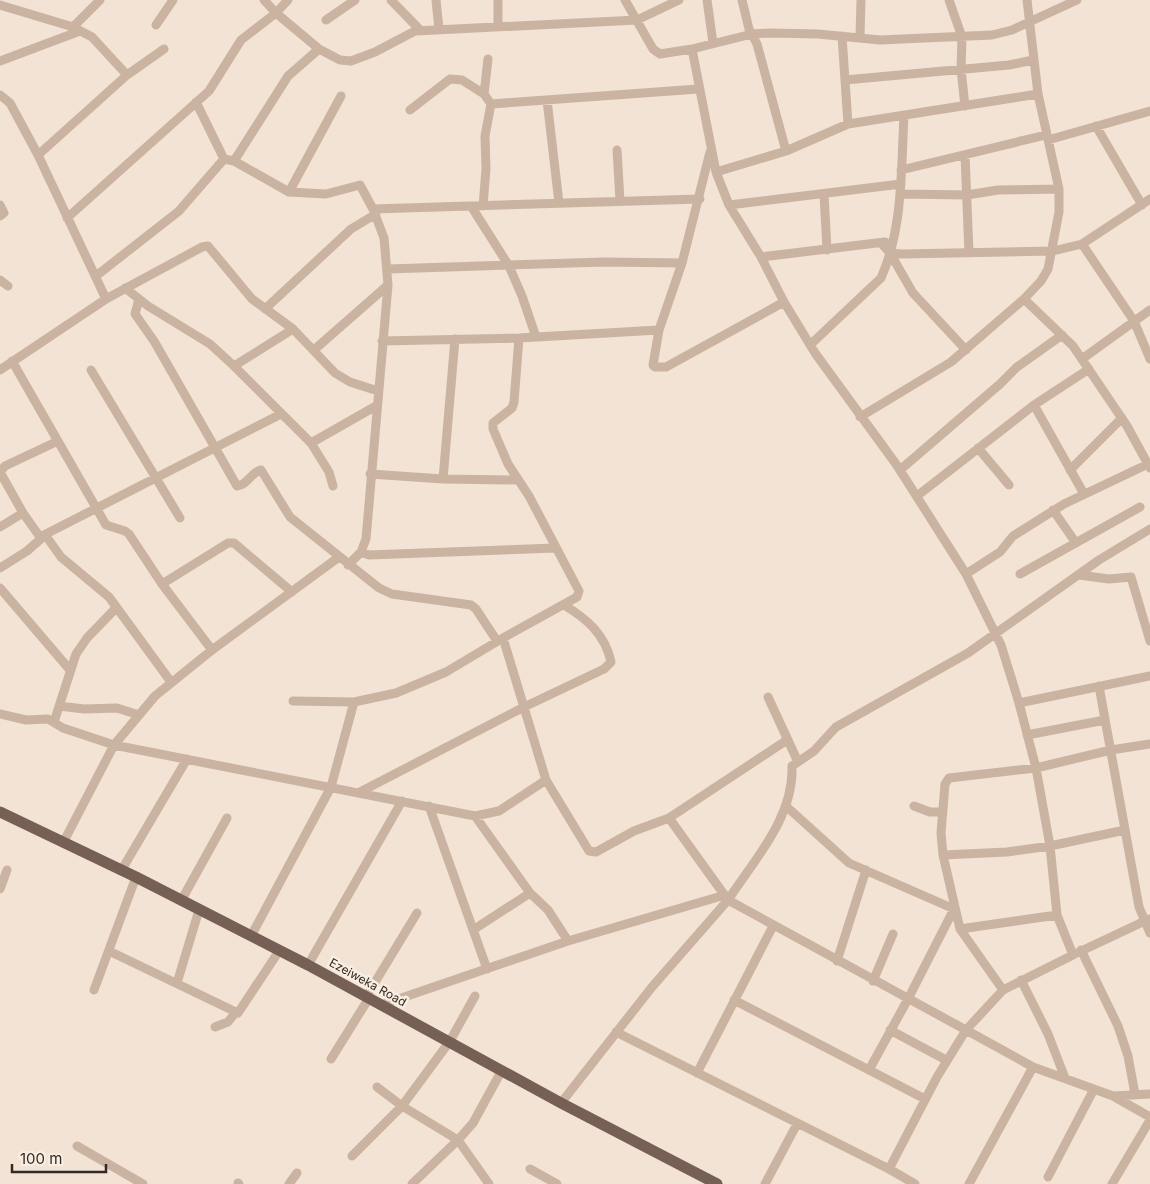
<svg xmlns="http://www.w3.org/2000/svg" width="1150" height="1184" viewBox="0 0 1150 1184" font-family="Inter,sans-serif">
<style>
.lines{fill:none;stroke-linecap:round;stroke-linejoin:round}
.minor{stroke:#cab3a1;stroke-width:9}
.major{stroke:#765f54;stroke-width:11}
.labels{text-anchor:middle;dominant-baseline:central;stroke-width:5;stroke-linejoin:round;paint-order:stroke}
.street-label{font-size:12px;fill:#332924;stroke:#f9eee1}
</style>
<rect width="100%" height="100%" fill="#f2e3d5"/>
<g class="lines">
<!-- minor -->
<path class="minor" d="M264,0l12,13 43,36 21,11 11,1 24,-9 40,-21 222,-11 42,-20
M391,0l29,30
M436,0l3,29
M625,0l28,49 7,5 32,-5 60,-15 18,-1 48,1 62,6 112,-5 20,-5 65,-30
M707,0l6,43
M742,0l7,29 8,15 29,107
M949,0l13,37 -1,32 4,37
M0,5l73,22 19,10 35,38
M326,20l29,-20
M156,25l17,-25
M73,27l27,-27
M498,27v-27
M842,36l6,88
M860,37l1,-37
M692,49l24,123 13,33 32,52 23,45 31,51 81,111 70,110 35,71 18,58 17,65 14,78 7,69 16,40 -70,35 -37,40 67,37 -64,117
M488,59l-4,35 7,10 207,-15
M0,61l80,-30
M845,80l164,-15 24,-5
M0,95l10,8 28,52 68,144
M547,100l12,103
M196,102l28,57
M410,110l40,-31 12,1 22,14
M1096,126l46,79
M1048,140l102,-29
M617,150l3,51
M710,152l-28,111 -23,67 -6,35 2,2h11l118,-65
M38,155l89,-80 37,-26
M965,155l4,98
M224,159l10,2 55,31 37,2 34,-9 13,24 11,29 4,47 -22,254 -5,13 -13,13
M234,161l54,-85 31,-27
M901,170l145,-35
M716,172l70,-21 62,-27 190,-30
M289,192l52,-96
M824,194l3,56
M900,194l67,1 31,-5 61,-1
M0,205l4,8 -4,3
M729,205l172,-21
M471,206l38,60 13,30 14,41
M483,206l3,-37 -1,-33 6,-32
M373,209l327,-10
M67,218l142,-127 32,-51 35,-27 12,-13
M881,243l9,10 23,40 53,57
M1082,244l52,77 16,38
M890,253l12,1 151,-3 29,-7 68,-45
M761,257l124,-15
M388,269l216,-7 78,1
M96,276l83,-65 45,-52
M0,280l8,6
M125,288l23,18 62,38 24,22 77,77 18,29 4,14
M139,299l-4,15 19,27 83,145c11,-1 14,-14 24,-16l29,47 89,71 13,6 79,11 5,4 21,32
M1024,299l49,47 54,80 23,42
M265,309l86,-80 25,-15
M382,341l137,-3 140,-8
M810,345l71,-67c22,-49 20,-108 23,-162
M314,350l74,-65
M1082,359l68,-49
M12,361l94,164 19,6 4,3 33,50 50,66
M234,366l59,-37
M0,370l106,-71 96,-52 6,-1 44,53 41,30 42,44 15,9 28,9
M91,370l89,148
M1034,405l50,89
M860,417l91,-55 73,-63 17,-18 7,-12 11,-57v-23l-21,-95 -11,-94
M58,441l-53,25 -5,6 23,41 17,24 241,-123
M311,443l65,-37
M978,448l31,37
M900,470l100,-86 17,-17 45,-32
M1070,470l52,-52
M370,474l73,5 75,1
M443,479l12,-140
M917,496l117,-91 55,-36
M1053,510l23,33
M0,527l23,-14
M46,536l15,21 48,40 62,85
M361,552l8,3 186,-7
M0,568l27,-17 16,-14
M966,574l34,-22 13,-16 51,-32 84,-40
M1020,574l120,-67
M1079,575l30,4 22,-2 19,64
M162,584l66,-41h6l58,49
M0,588l70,82
M503,638l43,142 43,71 7,1 38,-21 35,-13 118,-78
M1099,686l40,221 11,26
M768,697l30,65
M293,701l61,1 42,-9 50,-21 57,-34 74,-41 2,-6 -50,-95 -21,-32 -15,-35v-6l19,-15 2,-6 5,-64
M1019,703l131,-27
M59,706l25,3 33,-1 22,7
M0,714l26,6 22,-1 15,9 51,17 361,71 24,-5 47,-31
M54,722l22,-68 11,-16 29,-30
M1027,735l78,-15
M360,792l164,-85 80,-38 7,-7c-6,-28 -24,-43 -47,-57
M429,806l58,163
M914,806l16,6h13
M787,807l62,56 105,46 -46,90 -39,71
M475,816l55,77 18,17 20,31
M669,818l59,82c27,-41 66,-83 64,-134l22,-15 22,-24 132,-74 131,-93 51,-31
M63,843l51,-98 41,-49 57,-46 127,-93
M943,855l-2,-22 4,-49 4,-6 87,-10 75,-18 39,-6
M121,871l66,-112
M0,889l7,-19
M181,901l46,-83
M960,929l97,-14
M473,930l57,-37
M251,936l80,-149 23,-85
M1081,950l37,76 10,30 7,38
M109,951l129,62 41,-62
M1077,953l72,-34
M837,961l29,-91
M308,965l94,-164
M1021,980l27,54 17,44
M873,981l20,-47
M177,983l22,-73
M94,990l42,-113
M1003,990l-43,-61 -17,-74 64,-3 43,-6 75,-16
M366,997l51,-84
M734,1000l191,99
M381,1005l187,-64 157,-46
M215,1027l13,-5 7,-9
M890,1030l56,30
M616,1032l273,137
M331,1059l38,-61
M1033,1067l80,29 37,-2
M697,1073l76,-147
M377,1087l25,19 56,34 -46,44
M1113,1096l37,21
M561,1103l91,-116 76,-87 238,130 -29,47 -48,92 26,15
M77,1146l66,38
M352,1156l50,-50 48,-65 25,-45
M530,1169l27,15
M1048,1177l46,-88
M238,1183l1,1
M289,1184l8,-11
M489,1184l-31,-44 15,-17 29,-53
M765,1184l32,-60
M1112,1184l38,-64"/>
<!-- major -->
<path class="major" d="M0,812l136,65 172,88 253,138 156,81"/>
</g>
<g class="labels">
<!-- street labels -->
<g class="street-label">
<text transform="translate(368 982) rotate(29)">Ezeiweka Road</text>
</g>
</g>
<!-- scale -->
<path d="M12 1164v8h94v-8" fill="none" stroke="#332924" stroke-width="2.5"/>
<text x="20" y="1164" font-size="15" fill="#332924" stroke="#f9eee1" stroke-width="4" paint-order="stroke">100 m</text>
</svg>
